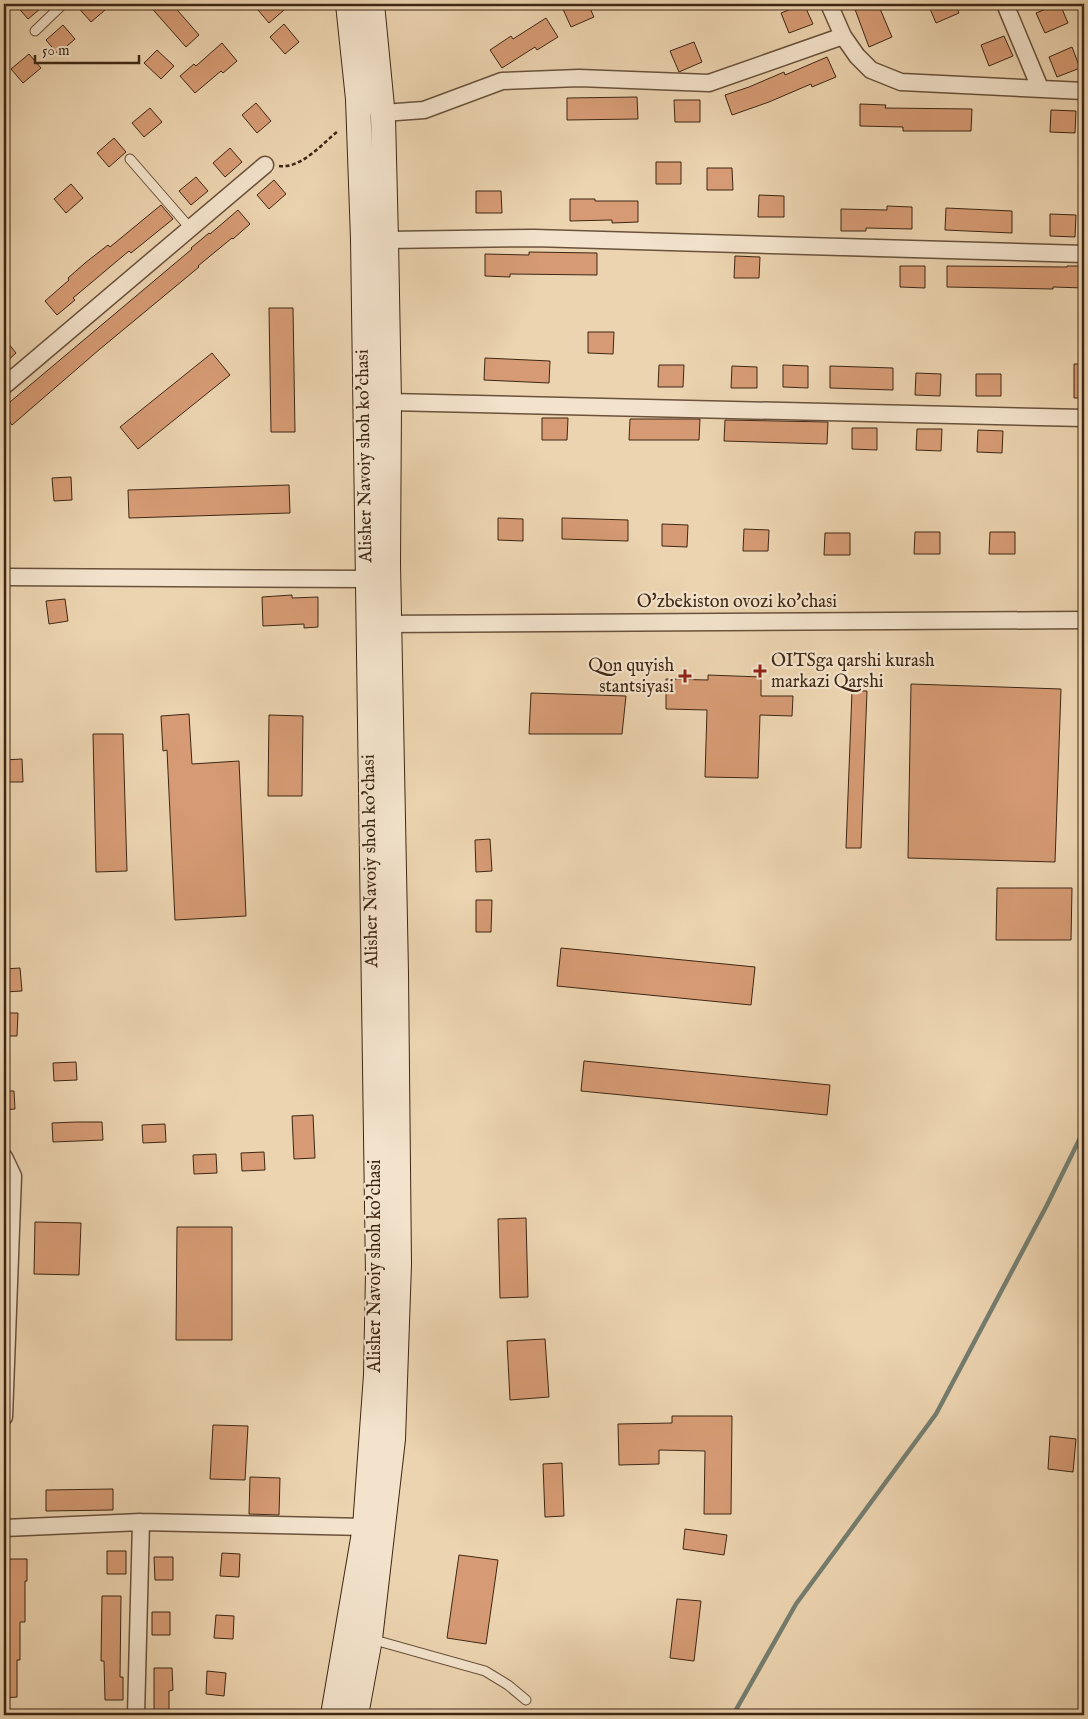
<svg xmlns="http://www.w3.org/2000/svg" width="1088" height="1719" viewBox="0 0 1088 1719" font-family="'IM FELL English',serif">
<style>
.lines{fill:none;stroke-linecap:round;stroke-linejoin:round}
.stream{stroke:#757e70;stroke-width:4.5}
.building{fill:#d69b74;stroke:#3e2714}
.lane-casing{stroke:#6a523b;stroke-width:11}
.street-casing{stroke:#6a523b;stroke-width:19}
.secondary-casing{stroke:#3e2714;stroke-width:26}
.path{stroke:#3e2714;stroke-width:2.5;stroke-dasharray:4 2.5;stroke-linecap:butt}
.lane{stroke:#f3e3cc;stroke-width:9}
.street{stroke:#f3e3cc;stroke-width:16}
.secondary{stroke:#f3e3cc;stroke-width:24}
.poi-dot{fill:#8f2418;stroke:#f3e3cc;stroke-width:2}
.labels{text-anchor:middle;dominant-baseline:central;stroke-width:4.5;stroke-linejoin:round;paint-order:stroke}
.street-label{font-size:18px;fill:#3e2714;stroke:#f3e3cc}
.poi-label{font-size:18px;fill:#3e2714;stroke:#f3e3cc;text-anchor:start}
</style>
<rect width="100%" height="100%" fill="#ecd4b0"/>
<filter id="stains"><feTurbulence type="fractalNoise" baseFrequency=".004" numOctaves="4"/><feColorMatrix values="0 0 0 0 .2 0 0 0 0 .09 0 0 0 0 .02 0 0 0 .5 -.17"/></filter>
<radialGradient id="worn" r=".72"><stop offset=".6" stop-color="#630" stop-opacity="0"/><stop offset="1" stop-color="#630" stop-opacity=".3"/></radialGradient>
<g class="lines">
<!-- stream -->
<path class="stream" d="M733,1715l63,-111 140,-190 111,-209 37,-75"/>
</g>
<!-- building -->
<path class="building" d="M15,4h31l-18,15z
M75,4h37l-21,18z
M148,4h24l27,31 -13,12z
M253,4h38l-22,19z
M569,4h19l6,13 -23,10 -9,-20z
M804,4l9,20 -24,9 -8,-20z
M853,4h25l14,33 -23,10z
M928,4h27l4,9 -23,10z
M1058,4h2l8,19 -23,10 -9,-20z
M546,18l12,19 -21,13 -2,-3 -33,21 -12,-18 21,-14 2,3z
M284,24l15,18 -14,12 -15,-17z
M63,25l12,14 -17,15 -12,-14z
M1004,36l9,20 -24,10 -8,-21z
M694,42l8,20 -23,10 -9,-21z
M222,43l15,18 -14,12 -2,-2 -26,22 -15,-17 14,-12 2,2z
M1072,47l8,21 -23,9 -8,-20z
M157,50l17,16 -13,13 -17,-16z
M29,54l12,14 -18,15 -12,-14z
M827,57l9,20 -24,10 -1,-3 -42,18 -37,13 -7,-20 24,-8 35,-15 1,3z
M637,97l1,22 -71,1v-22z
M674,100h26v22h-25z
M256,103l15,18 -14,12 -15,-18z
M860,104l26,1 -1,3 87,1 -1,22h-68v-4l-43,-1z
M150,108l12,14 -18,15 -12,-14z
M1051,110l25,1 -1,22 -25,-1z
M114,138l12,14 -17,15 -12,-14z
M230,148l12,14 -17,15 -12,-14z
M656,162h25v22h-25z
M707,168h25l1,22h-26z
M196,177l12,14 -17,14 -12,-14z
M274,180l12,14 -17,15 -12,-14z
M71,184l12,14 -17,15 -12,-14z
M476,191h25l1,22h-26z
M759,195l25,1v21h-26z
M570,199h25v2h43v21l-26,1v-3l-42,1z
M161,205l12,14 -42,34 -2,-2 -56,47 2,2 -18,15 -12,-14 24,-21 -1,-2 17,-15 23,-18 2,2z
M887,206l25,1v22l-46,-1v3h-25v-22l46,1z
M946,208l66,3v22l-67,-3z
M238,210l12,14 -17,15 -1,-1 -34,28 1,1 -99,82 -88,76 -8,-10v-8l188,-158 -1,-1 18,-15 1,1z
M1050,214l26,1 -1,22 -25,-1z
M529,252l68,1v22l-87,-1v3l-25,-1v-22l44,1z
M735,256l25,1 -1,21h-25z
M900,266h25v22l-25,-1z
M947,266l120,1v-1h17v22l-31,-1v2l-106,-2z
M269,308h24l2,124h-24z
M588,332h26l-1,22 -25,-1z
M4,338l12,15 -12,11z
M212,353l18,22 -92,74 -18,-22z
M485,358l65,3 -1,22 -65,-3z
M1074,364h10v34h-10z
M659,365h25l-1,22h-25z
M783,365l25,1v22l-25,-1z
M732,366l25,1v21h-26z
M830,366l63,2v22l-63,-2z
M916,373l25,1 -1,22 -25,-1z
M976,374h25v22h-25z
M542,418h26l-1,22h-25z
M630,419h70l-1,21h-70z
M725,420l103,2 -1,22 -103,-3z
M852,428h25v22l-25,-1z
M917,429h25l-1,22 -25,-1z
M978,430l25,1 -1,22 -25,-1z
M71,477l1,23 -18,1 -2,-23z
M289,485l1,28 -161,5 -1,-28z
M498,518l25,1v22l-25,-1z
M562,518l66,2v21l-66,-2z
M662,524l26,1 -1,22 -25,-1z
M744,529l25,1 -1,21h-25z
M915,532h25v22h-26z
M990,532h25v22h-26z
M825,533h25v22h-26z
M292,595v3l26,-1v30l-14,1v-4l-41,2 -1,-29z
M65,599l3,22 -19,3 -3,-23z
M708,675l53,2v19h32l-1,20 -32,-1 -2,63 -53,-1 2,-67 -41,-1v-30l42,1z
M911,684l150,5 -6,173 -147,-4z
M852,691h15l-6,157h-15z
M531,693l95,3 -4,38h-93z
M189,714l3,50 47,-3 7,155 -71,4 -8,-170 -4,1 -2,-35z
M269,715l34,1 -1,80h-34z
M93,734h30l4,137 -31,1z
M22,759l1,23h-19v-22z
M490,839l2,32 -16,1 -1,-32z
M997,888h75l-1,52h-75z
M476,900h16l-1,32h-15z
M561,948l194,19 -4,38 -194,-19z
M20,968l2,23 -18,1v-23z
M4,1013h14l-1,23h-13z
M584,1061l246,24 -3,30 -246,-24z
M76,1062l1,18 -23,1 -1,-18z
M4,1091h10l1,18 -11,1z
M313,1115l2,43 -21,1 -2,-43z
M75,1122h27l1,18 -50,2 -1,-19z
M165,1124l1,18 -23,1 -1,-18z
M264,1152l1,18 -23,1 -1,-18z
M216,1154l1,19 -23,1 -1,-19z
M526,1218l2,79 -28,1 -2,-79z
M35,1222l46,1 -2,52 -45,-1z
M177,1227h55v113h-56z
M545,1339l4,58 -39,3 -3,-59z
M672,1416h60l-1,98h-27l1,-63 -46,-1v14l-40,1 -1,-41 54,-1z
M213,1425l35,1 -3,54 -35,-1z
M1050,1436l26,3 -3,33 -25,-3z
M562,1463l2,53 -19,1 -2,-53z
M250,1477l30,1 -1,37 -30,-1z
M113,1489v21l-67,1v-21z
M685,1529l42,6 -3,20 -41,-6z
M107,1551h19v23h-19z
M222,1553l18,1 -1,23 -19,-1z
M459,1555l39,5 -12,84 -39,-6z
M154,1557h19v23h-18z
M9,1559h18v22h-2v41h-5v38h-3v37l-13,1v-61h3l-1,-38h3z
M102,1596h19l-1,81h3v23h-18l-1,-39h-3z
M677,1599l24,2 -7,60 -24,-3z
M152,1612h18v23h-18z
M216,1615l18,1 -1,23 -19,-1z
M154,1668h18l1,22 -4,1v24h-15z
M207,1671l19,2 -2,23 -18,-2z"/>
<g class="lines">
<!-- lane casing -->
<g class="lane-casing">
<path id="lane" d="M35,31l28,-27
M130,159l60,69
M371,1639l114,32 23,14 18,15"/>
</g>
<!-- street casing -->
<g class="street-casing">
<path id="street" d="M829,4l14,32 14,20 14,14 30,12 183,9
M1005,4l35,84
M383,113l41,-3 78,-29 77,-3 130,5 134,-47
M386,240l148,-2 550,16
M4,386l261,-221
M389,402l695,16
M4,577l363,2
M379,624l705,-4
M4,1157l9,19 -9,241
M4,1528l137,-6 224,5
M136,1715l5,-193"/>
</g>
<!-- secondary casing -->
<g class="secondary-casing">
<path id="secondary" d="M333,1715l32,-188 11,-152 2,-101 -15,-1035 -5,-140 -10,-95
M356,1715l14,-76 23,-200 6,-175 -3,-291 -8,-409 1,-162 -3,-162 -3,-123 -11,-113"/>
</g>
<!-- path -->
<path class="path" d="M279,166c22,3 43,-22 59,-35"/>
<!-- lane -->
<use href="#lane" class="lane"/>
<!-- street -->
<use href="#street" class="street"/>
<!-- secondary -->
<use href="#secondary" class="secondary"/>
</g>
<!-- markers -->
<g class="poi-dot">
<path d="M757.5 663.5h5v5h5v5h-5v5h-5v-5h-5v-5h5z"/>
<path d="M682.5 668.5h5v5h5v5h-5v5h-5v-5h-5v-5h5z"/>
</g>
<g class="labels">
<!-- street labels -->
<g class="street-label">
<text transform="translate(365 456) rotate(-91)">Alisher Navoiy shoh ko'chasi</text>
<text x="737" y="602">O'zbekiston ovozi ko'chasi</text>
<text transform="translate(371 861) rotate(-91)">Alisher Navoiy shoh ko'chasi</text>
<text transform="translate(375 1266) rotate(-90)">Alisher Navoiy shoh ko'chasi</text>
</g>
<!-- poi labels -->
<g class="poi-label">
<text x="771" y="661">OITSga qarshi kurash<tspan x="771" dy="21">markazi Qarshi</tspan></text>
<text x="674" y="666" text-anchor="end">Qon quyish<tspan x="674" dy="21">stantsiyasi</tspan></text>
</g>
</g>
<!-- margin -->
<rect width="1088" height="1719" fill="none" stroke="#ecd4b0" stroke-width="20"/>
<rect x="5" y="5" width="1078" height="1709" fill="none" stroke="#3e2714" stroke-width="2.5"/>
<rect x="10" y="10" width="1068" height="1699" fill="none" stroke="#3e2714"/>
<!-- scale -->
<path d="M35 55v8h104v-8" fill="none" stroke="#3e2714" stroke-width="2.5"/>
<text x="42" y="55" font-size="15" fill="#3e2714" stroke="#f3e3cc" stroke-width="4" paint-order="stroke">50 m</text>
<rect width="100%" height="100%" filter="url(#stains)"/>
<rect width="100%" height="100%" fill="url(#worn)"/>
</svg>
